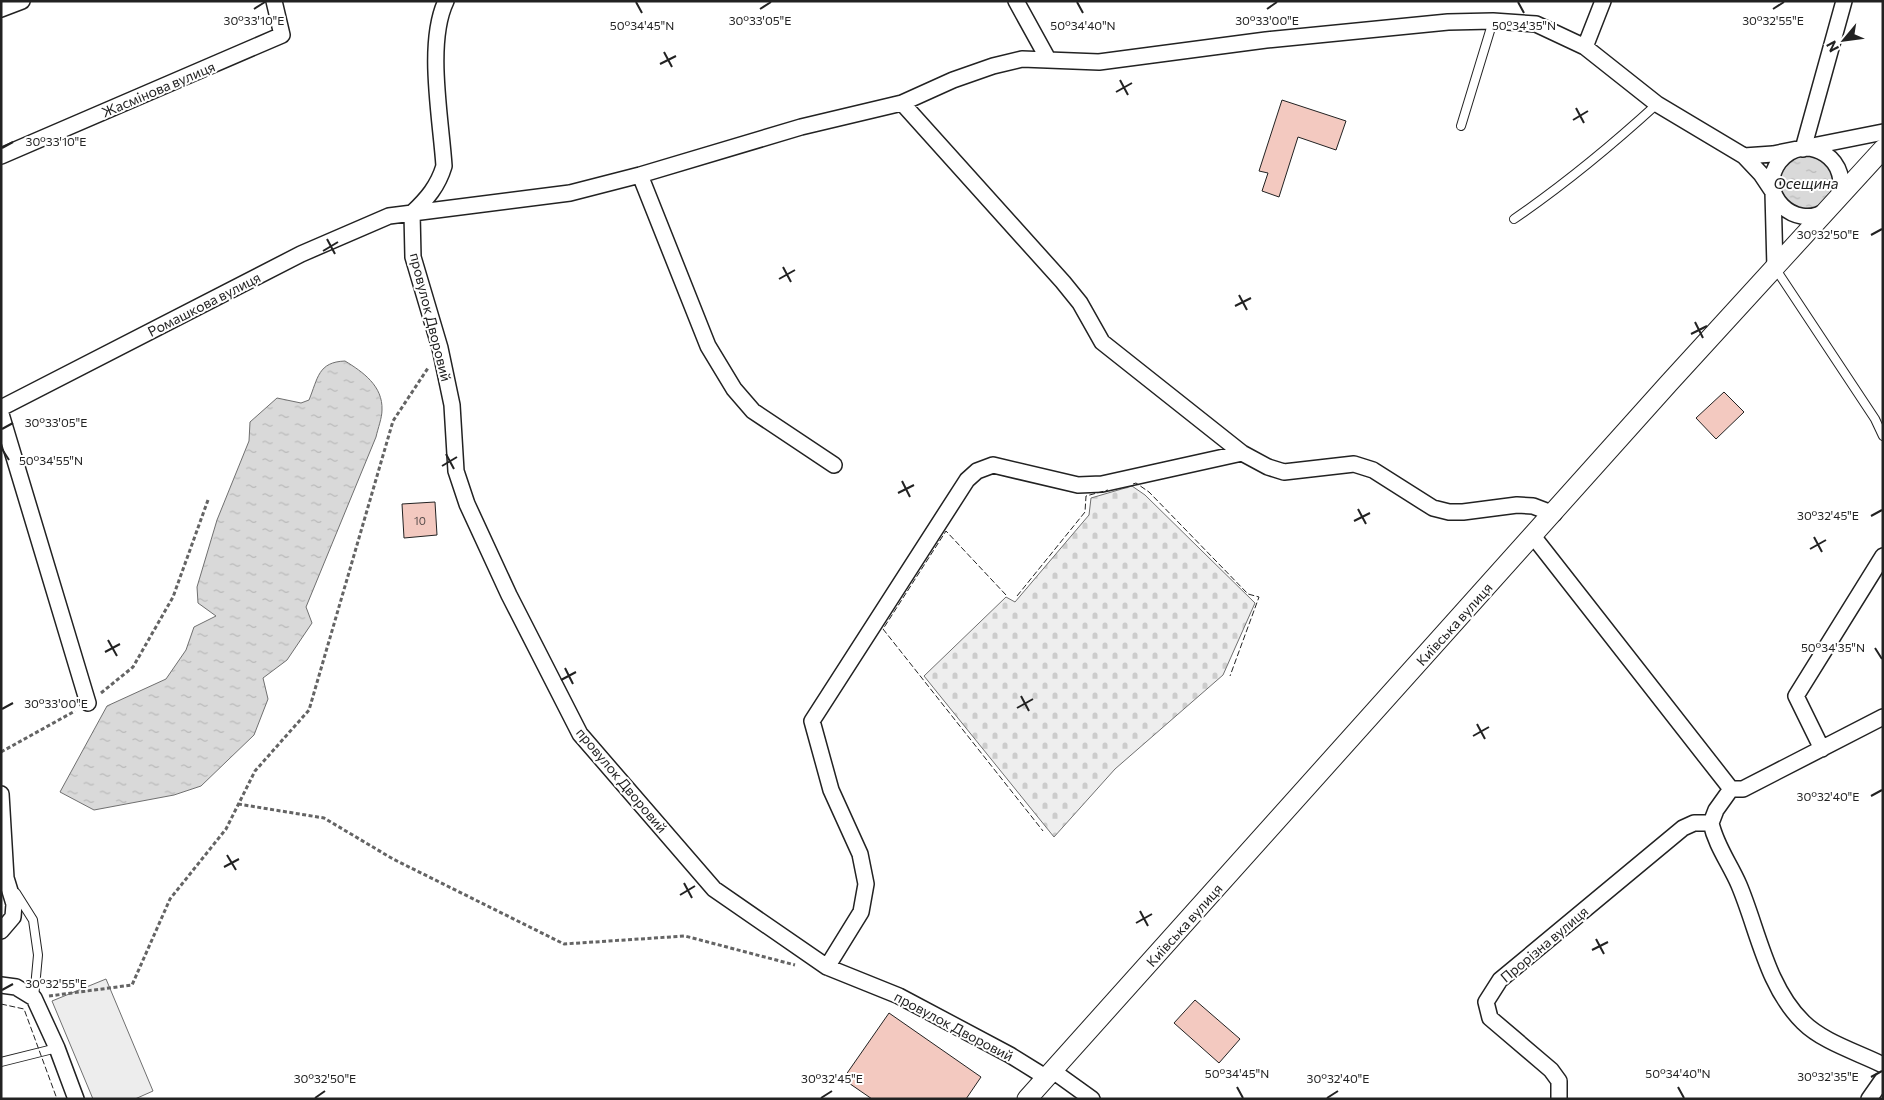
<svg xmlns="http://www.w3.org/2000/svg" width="1884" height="1100" viewBox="0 0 1884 1100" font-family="Commissioner,sans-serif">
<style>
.cemetery{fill:url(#cemetery-stones);stroke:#6f6f6f}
.parking{fill:#ededed;stroke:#6f6f6f}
.water{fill:url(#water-ripples);stroke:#6f6f6f}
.building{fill:#f3c9c0;stroke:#222}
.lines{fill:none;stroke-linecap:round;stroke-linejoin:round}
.service-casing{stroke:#222;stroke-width:10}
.minor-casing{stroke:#222;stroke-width:18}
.tertiary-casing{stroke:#222;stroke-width:21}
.path{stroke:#646464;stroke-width:3;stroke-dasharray:4 2.5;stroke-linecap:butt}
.service{stroke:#fff;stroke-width:8}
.minor{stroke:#fff;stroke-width:15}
.tertiary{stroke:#fff;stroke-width:19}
.fence{stroke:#222;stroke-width:1;stroke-dasharray:6 2.5;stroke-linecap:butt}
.ticks{fill:none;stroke:#222;stroke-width:2}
.labels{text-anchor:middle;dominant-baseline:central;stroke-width:4;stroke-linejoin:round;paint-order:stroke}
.number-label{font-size:11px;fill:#564c4a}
.street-label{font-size:14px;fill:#222;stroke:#fff}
.water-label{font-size:15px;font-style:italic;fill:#222;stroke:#fff}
.ticks-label{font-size:12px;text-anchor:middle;fill:#222;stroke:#fff;stroke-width:4;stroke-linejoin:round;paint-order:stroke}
</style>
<defs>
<pattern id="cemetery-stones" width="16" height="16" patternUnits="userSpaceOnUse" patternTransform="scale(1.25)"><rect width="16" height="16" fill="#eee"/><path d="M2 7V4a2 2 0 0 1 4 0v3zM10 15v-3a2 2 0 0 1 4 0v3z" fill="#ccc"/></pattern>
<pattern id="water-ripples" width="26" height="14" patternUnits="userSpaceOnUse" patternTransform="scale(1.25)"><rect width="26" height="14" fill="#d9d9d9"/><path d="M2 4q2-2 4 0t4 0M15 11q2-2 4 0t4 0" fill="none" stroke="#bababa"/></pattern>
</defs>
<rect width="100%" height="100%" fill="#fff"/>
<!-- cemetery -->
<path class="cemetery" d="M1132,486l13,9 110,108 -32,72 -108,94 -61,68 -130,-161 82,-79 9,5 74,-87 2,-17z"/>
<!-- parking -->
<path class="parking" d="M106,979l47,112 -18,8h-42l-41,-98z"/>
<!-- water -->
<path class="water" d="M1779 183a27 27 0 1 1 54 0a27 27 0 1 1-54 0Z
M345,361c18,11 38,25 37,49 0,8 -4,18 -6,27l-70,170 6,16 -25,37 -24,18 5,21 -14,36 -53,51 -27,9 -80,15 -34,-18 47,-86 59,-27 20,-29 8,-23 22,-11 -18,-13 -1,-16 20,-67 32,-79 1,-19 27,-24 24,5 8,-3c9,-22 9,-38 36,-39z"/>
<!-- building -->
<path class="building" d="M1282,100l64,21 -10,29 -38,-13 -19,60 -17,-6 6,-18 -9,-2z
M1724,392l20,20 -28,27 -20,-21z
M435,502l2,33 -33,3 -2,-34z
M1195,1000l45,39 -21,24 -45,-40z
M889,1013l92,64 -15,22h-94l-29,-20z"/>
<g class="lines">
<!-- service casing -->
<g class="service-casing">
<path id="service" d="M1461,126l32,-105
M1514,219c51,-35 97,-73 143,-115
M1775,268l100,151 8,17
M16,893l17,27 5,35 -4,43
M1,1062l56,-14"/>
</g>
<!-- minor casing -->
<g class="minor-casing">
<path id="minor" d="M1016,1l32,58
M1,9l21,-8
M1585,47l18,-46
M902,103l161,179 17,21 22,39 140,111 26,14 16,5 70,-8 19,6 60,38 16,4h14l54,-7 16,1 21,8
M1803,149l41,-148
M1,156l281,-121 -8,-34
M1744,156l17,18 12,18 2,76
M640,175l68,171 26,43 19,22 81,54
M1826,211c-32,20 -70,-18 -47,-49 26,-34 78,0 57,39
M412,213l1,44 27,91 12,57 4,66 11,33 42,91 71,139 134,155 113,78 72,29 111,59 37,23
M412,213c15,-14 26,-27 32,-47 -3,-47 -18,-123 2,-165
M1,408l300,-154 88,-38 181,-23 70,-18 161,-48 101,-24 51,-23 40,-14 29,-7 77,3 167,-22 182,-18 45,-1 43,3 49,23 72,57 87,52 29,-2 110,-22
M1,414l87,289
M1533,536l198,253
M1822,749l-26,-53 87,-140
M1,794l5,84 8,26 -1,13 -12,14
M1711,823c5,23 19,41 28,62 19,45 28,102 64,137 20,20 54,30 80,43
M1711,823l5,-13 15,-21h12l140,-72
M827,967l34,-55 5,-28 -6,-30 -29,-64 -19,-69 155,-241 10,-9 16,-6 85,20 24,-1 140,-31
M1,985l15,2 18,11 23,50 19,51
M1053,1071l39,28
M1559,1099v-18l-8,-11 -61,-52 -4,-16 14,-22 183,-152 11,-5h17
M1869,1099l14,-20"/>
</g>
<!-- tertiary casing -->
<g class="tertiary-casing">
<path id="tertiary" d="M1027,1099l642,-716 214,-234"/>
</g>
<!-- path -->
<path class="path" d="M101,693l32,-26 40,-70 35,-97
M1,752l74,-41
M238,804l86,14 69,41 171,85 121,-8 110,29
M49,996l83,-11 38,-86 56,-70 29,-58 54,-61 84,-289 35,-53"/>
<!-- service -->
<use href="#service" class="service"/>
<!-- minor -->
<use href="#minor" class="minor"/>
<!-- tertiary -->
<use href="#tertiary" class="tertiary"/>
<!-- fence -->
<path class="fence" d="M1133,484l3,-1 13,9 99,102 11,3 -29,79
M1006,595l-60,-64 -63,98 160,202
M1017,596l68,-84 1,-16 22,-6
M1,1004l23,5 33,90"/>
</g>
<!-- ticks -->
<path class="ticks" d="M636,2l6,11M1077,2l6,11M1518,2l6,11M254,9l11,-7M760,9l11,-7M1267,9l10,-7M1773,9l11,-7M664,52l8,15M660,64l16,-8M1120,80l8,15M1116,92l16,-9M1576,108l8,15M1573,120l15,-9M2,148l11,-6M1871,235l11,-6M327,239l8,15M323,251l15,-9M783,267l8,15M779,279l16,-9M1239,295l8,15M1235,306l16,-8M1695,322l8,16M1691,334l16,-8M2,429l11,-6M2,449l7,11M446,454l8,15M442,466l15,-9M902,481l8,16M898,493l16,-8M1358,509l8,15M1871,516l11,-6M1354,521l16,-8M1814,537l8,15M1810,549l16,-9M108,640l9,16M1875,648l7,11M105,652l15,-8M565,668l8,16M561,680l15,-8M1021,696l8,15M1017,708l16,-9M2,709l11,-6M1477,724l8,15M1473,736l16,-9M1871,796l11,-6M227,855l9,15M224,867l15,-8M684,883l8,15M680,895l15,-9M1140,911l8,15M1136,923l16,-9M1596,939l8,15M1592,950l16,-8M2,990l11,-6M1871,1077l11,-6M1237,1087l6,11M1678,1087l6,11M315,1098l10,-7M821,1098l11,-7M1327,1098l11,-7"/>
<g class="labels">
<!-- number labels -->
<g class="number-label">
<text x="420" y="520">10</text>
</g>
<!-- street labels -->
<g class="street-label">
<text transform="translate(158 89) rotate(-23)">Жасмінова вулиця</text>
<text transform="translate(204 304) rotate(-27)">Ромашкова вулиця</text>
<text transform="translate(431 317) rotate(76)">провулок Дворовий</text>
<text transform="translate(1454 624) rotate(-48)">Київська вулиця</text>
<text transform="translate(622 780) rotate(50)">провулок Дворовий</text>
<text transform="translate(1184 925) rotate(-48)">Київська вулиця</text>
<text transform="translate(1544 944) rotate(-40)">Прорізна вулиця</text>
<text transform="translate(954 1026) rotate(28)">провулок Дворовий</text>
</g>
<!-- water labels -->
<g class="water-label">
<text x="1806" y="183">Осещина</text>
</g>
</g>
<g class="ticks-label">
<text x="254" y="25">30°33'10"E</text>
<text x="760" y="25">30°33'05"E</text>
<text x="1267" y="25">30°33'00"E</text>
<text x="1773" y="25">30°32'55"E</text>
<text x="642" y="30">50°34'45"N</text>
<text x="1083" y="30">50°34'40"N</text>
<text x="1524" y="30">50°34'35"N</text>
<text x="56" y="146">30°33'10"E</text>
<text x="1828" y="239">30°32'50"E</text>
<text x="56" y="427">30°33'05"E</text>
<text x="51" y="465">50°34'55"N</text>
<text x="1828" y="520">30°32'45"E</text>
<text x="1833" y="652">50°34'35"N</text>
<text x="56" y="708">30°33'00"E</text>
<text x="1828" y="801">30°32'40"E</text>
<text x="56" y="988">30°32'55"E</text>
<text x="1237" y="1078">50°34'45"N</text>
<text x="1678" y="1078">50°34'40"N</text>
<text x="1828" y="1081">30°32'35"E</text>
<text x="325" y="1083">30°32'50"E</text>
<text x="832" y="1083">30°32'45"E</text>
<text x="1338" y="1083">30°32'40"E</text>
</g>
<!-- border -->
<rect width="1884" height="1100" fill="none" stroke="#222222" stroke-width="5"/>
<!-- north arrow -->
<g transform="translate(1844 40) rotate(241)" stroke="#ffffff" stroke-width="4" paint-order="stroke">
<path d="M0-4L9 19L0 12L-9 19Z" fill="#222222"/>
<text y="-8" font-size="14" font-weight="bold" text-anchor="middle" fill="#222222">N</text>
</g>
</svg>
